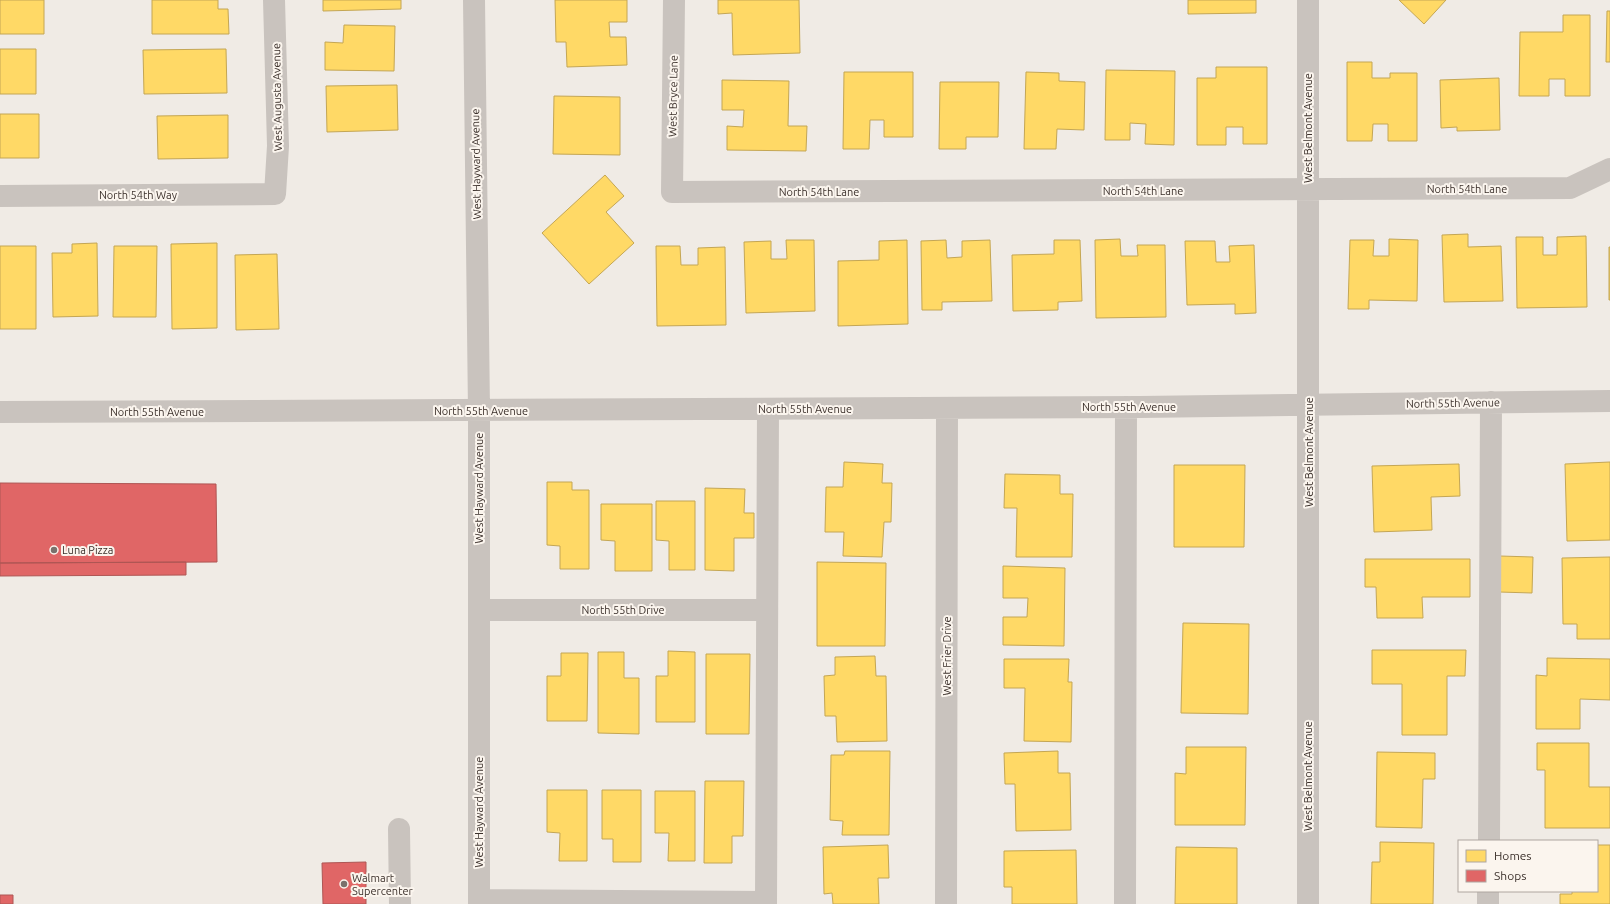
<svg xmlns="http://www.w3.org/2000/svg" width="1610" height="904" viewBox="0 0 1610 904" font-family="Ubuntu,sans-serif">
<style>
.homes{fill:#ffd966;stroke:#c4a654}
.shops{fill:#e06666;stroke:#ae5654}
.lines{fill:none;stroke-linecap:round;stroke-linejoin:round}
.minor{stroke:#c9c3be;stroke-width:22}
.poi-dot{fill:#7a716c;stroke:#fbf5ee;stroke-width:1.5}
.labels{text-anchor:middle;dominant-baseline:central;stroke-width:4;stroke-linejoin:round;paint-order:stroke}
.street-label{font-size:11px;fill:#3b302b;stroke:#fbf5ee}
.poi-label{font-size:11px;fill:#3b302b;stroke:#fbf5ee;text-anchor:start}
</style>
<rect width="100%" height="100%" fill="#f0ebe5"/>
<!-- homes -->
<path class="homes" d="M0,0h44v34h-44z
M152,0h66v9h10l1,25h-77z
M323,0h78v9l-78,2z
M555,0h72v22h-18l1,15h16l1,28 -60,2 -1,-25h-10z
M718,0h81l1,53 -67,2 -1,-42 -14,1z
M1188,0h68v13l-68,1z
M1399,0h47l-22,24z
M1607,11h3v51h-4z
M1563,15h27v81h-25v-17h-16v17h-30l1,-64h43z
M344,25l51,1 -1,45 -69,-1v-28l18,1z
M0,49h36v45h-36z
M226,49l1,44 -83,1 -1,-44z
M1347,62h25v16h18v-5h27v68h-29v-17h-15l-1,17h-25z
M1216,67h51v77h-24v-17h-17v18h-29v-67h19z
M1106,70l69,1 -1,74 -29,-1 1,-20 -16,-1v17h-25z
M844,72h69v65h-29v-17h-14l-1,29h-26z
M1026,72l33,1v8l26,1 -1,48 -27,-1 -1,20h-32z
M1499,78l1,52 -43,1v-4l-16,1 -1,-48z
M722,80l67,1 -1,45h19l-1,25 -79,-1v-24l16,1 1,-17h-22z
M940,82h59l-1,55h-32v12h-27z
M397,85l1,45 -71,2 -1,-46z
M554,96l66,1v58l-67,-1z
M0,114h39v44h-39z
M228,115v43l-70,1 -1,-43z
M605,175l19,21 -18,16 28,31 -45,41 -47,-51z
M1468,234v13l33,-1 2,55 -59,1 -2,-67z
M1586,236l1,71 -70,1 -1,-71h27v18h14v-18z
M1120,239l1,17h17l-1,-11h28l1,72 -70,1 -1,-78z
M1389,239l29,1 -1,61 -48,-1v9h-21l2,-69h24l-1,16h16z
M786,240h28l1,71 -69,2 -2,-71 27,-1v18h16z
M907,240l1,84 -70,2v-65l41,-1v-19z
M946,240l1,18 15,-1v-16l28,-1 2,61 -50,1v8h-20l-1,-69z
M1054,240h26l2,61 -24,1v8l-45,1 -1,-56 42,-1z
M1185,241h30l1,21h14l-1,-16 25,-1 2,68 -21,1v-10l-48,1z
M97,243l1,73 -45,1 -1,-64h20v-9z
M217,243v85l-45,1 -1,-85z
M0,246h36v83h-36z
M114,246h43l-1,71h-43z
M656,246h24l1,19h17v-17l27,-1 1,78 -69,1z
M1609,247h1v53h-1z
M277,254l2,75 -43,1 -1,-75z
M844,462l39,2 -1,19h10l-1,39h-7l-2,35 -39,-1 1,-24h-19l1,-45h17z
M1610,462v78l-43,1 -2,-77z
M1459,464l1,32 -29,1 1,33 -58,2 -2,-66z
M1174,465h71l-1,82h-70z
M1005,474l55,1v19h13l-1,63h-56l1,-49h-13z
M547,482h25v8h17v79h-29v-23l-13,-1z
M705,488l40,1 -1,24h10v25h-20v33l-29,-1z
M656,501h39v69h-26v-29l-13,-1z
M601,504h51v67h-37v-30l-14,-1z
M1500,556l33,1 -1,36 -33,-1z
M1610,557v82h-33v-15h-14l-1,-66z
M1365,559h105v38h-48l1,21h-46l-1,-31h-11z
M817,562l69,1 -1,83h-68z
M1003,566l62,2 -1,78 -61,-1v-28h24l1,-19h-25z
M1183,623l66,1 -1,90 -67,-1z
M1372,650h94l-1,26h-18v59h-45v-51h-30z
M668,651l27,1v70h-39v-46h12z
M598,652h26v26h15v56l-41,-1z
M561,653h27l-1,68h-40v-45h14z
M706,654h44l-1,80h-43z
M875,656l1,20h10l1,65 -50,1 -1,-26h-11l-1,-40 11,-1v-18z
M1547,658l63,1v41l-30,-1v30h-44v-54l11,1z
M1004,659h65l-1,23h4l-1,60 -47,-1 1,-53h-21z
M1537,743h52v44h21v41h-65v-58h-8z
M1186,747h60l-1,78h-70v-52l11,1z
M845,751h45l-1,84h-47l1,-14 -13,-1 1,-65h13z
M1058,751v22h12l1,57 -55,1 -1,-47h-10l-1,-31z
M1377,752l58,1v26h-12l-1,49 -46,-1z
M705,781h39l-1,55h-11v27h-28z
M547,790h40v71h-28l1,-28 -13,-1z
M602,790h39v72h-28v-23h-11z
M655,791h40v70h-27l1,-28h-14z
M1380,842l54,1 -1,61h-62l1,-42h8z
M888,845l1,33h-11l1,26h-46l-1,-11 -8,1 -1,-47z
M1597,845h13v59h-50v-10h12v-3h25z
M1176,847l61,1v56h-62z
M1076,850l1,54h-65v-17h-8v-36z"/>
<!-- shops -->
<path class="shops" d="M0,483l216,1 1,78 -217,1z
M186,562v13l-186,1v-13z
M366,862v42h-43l-1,-41z
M0,895h13v9h-13z"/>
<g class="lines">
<!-- minor -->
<path class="minor" d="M474,0l5,411v493
M674,0l-2,192 898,-4 40,-19
M0,196l275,-2 3,-48 -4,-146
M0,412l1140,-5 470,-6
M479,610h288
M399,829l1,75
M1489,841l2,-439
M479,900l287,2
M766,904l2,-495
M946,904l1,-496
M1125,904l1,-497
M1308,904v-904
M1488,904v-13"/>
</g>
<!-- markers -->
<g class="poi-dot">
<circle cx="54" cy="550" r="4"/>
<circle cx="344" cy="884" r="4"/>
</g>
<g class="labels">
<!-- street labels -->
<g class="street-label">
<text transform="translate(673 96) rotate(-89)">West Bryce Lane</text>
<text transform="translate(277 97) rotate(-91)">West Augusta Avenue</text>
<text transform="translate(1308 128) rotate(-90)">West Belmont Avenue</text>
<text transform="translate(476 164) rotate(-91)">West Hayward Avenue</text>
<text x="1467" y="189">North 54th Lane</text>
<text x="1143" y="191">North 54th Lane</text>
<text x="819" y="192">North 54th Lane</text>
<text x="138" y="195">North 54th Way</text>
<text transform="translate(1453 403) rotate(-1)">North 55th Avenue</text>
<text x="1129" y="407">North 55th Avenue</text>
<text x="805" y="409">North 55th Avenue</text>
<text x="481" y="411">North 55th Avenue</text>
<text x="157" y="412">North 55th Avenue</text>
<text transform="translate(1309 452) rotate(-90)">West Belmont Avenue</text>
<text transform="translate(479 488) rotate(-90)">West Hayward Avenue</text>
<text x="623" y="610">North 55th Drive</text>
<text transform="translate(947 656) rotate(-90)">West Frier Drive</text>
<text transform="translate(1308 776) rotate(-90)">West Belmont Avenue</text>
<text transform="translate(479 812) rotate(-90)">West Hayward Avenue</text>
</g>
<!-- poi labels -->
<g class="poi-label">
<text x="62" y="550">Luna Pizza</text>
<text x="352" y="878">Walmart<tspan x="352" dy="13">Supercenter</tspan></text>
</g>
</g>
<!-- legend -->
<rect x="1458" y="840" width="140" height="52" fill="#fbf5ee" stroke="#aea6a0"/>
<rect x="1466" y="850" width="20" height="12" fill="#ffd966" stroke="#aea6a0"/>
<text x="1494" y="860" font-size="12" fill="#3b302b">Homes</text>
<rect x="1466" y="870" width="20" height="12" fill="#e06666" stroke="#aea6a0"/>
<text x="1494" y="880" font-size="12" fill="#3b302b">Shops</text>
</svg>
